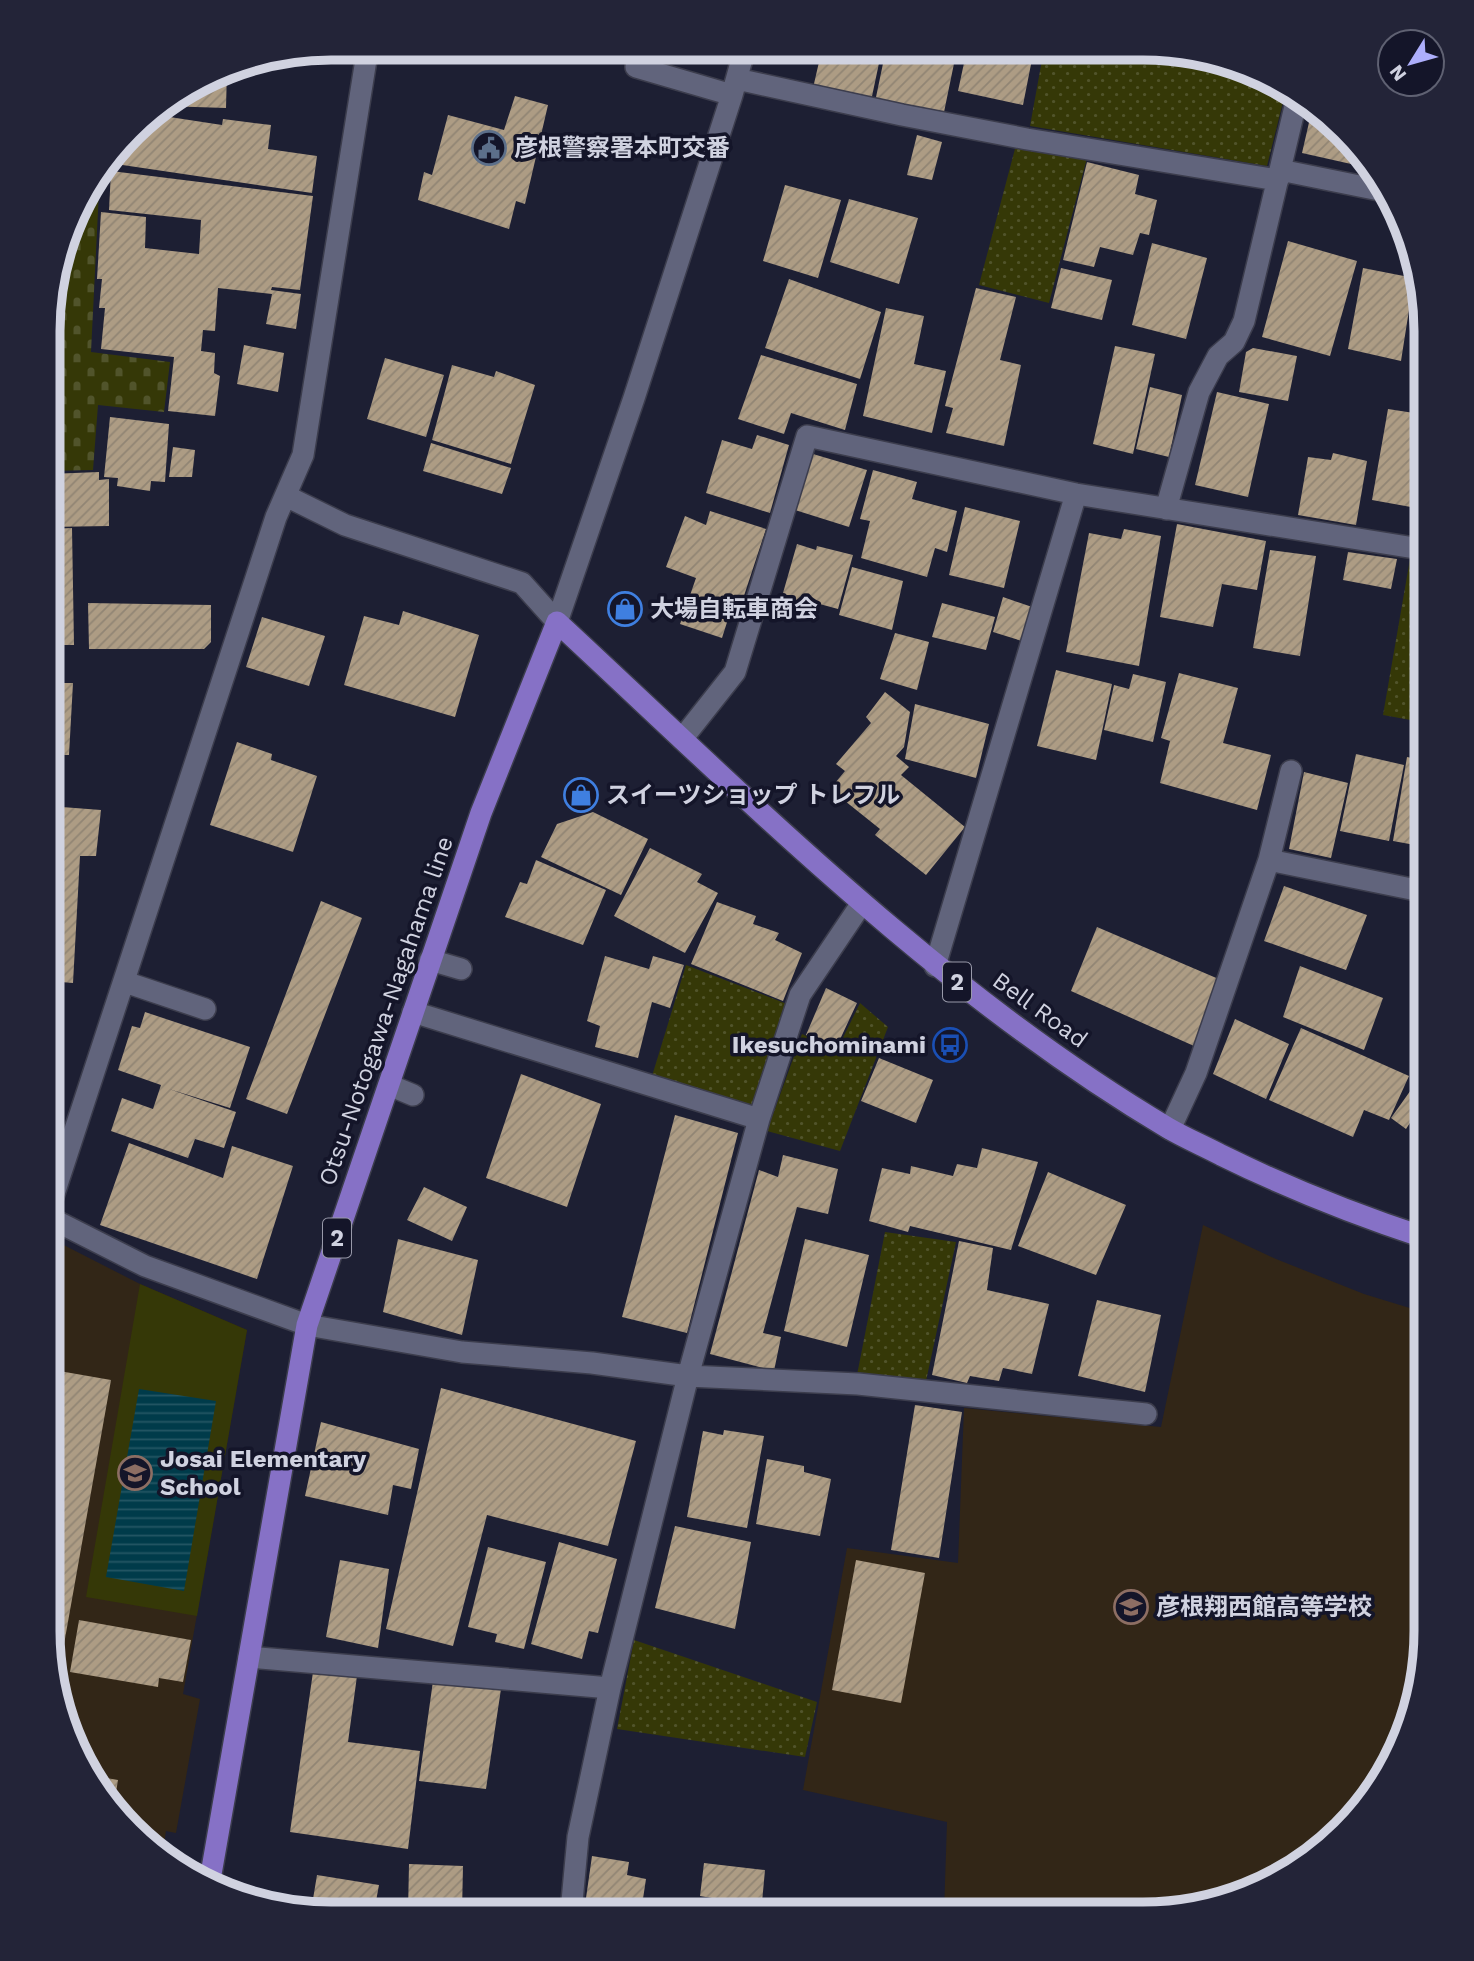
<svg xmlns="http://www.w3.org/2000/svg" width="1474" height="1961" viewBox="0 0 1474 1961" font-family="'Work Sans','Noto Sans JP',sans-serif">
<style>
.education{fill:#322617}
.grass{fill:url(#grass-dots)}
.cemetery{fill:url(#cemetery-stones)}
.garden{fill:#353807}
.water{fill:url(#water-rules)}
.building{fill:url(#building-hatch)}
.lines{fill:none;stroke-linecap:round;stroke-linejoin:round}
.minor-casing{stroke:#3c3d4d;stroke-width:24}
.major-casing{stroke:#3c3d4d;stroke-width:24}
.minor{stroke:#61647c;stroke-width:21}
.major{stroke:#8671c6;stroke-width:21}
.labels{text-anchor:middle;dominant-baseline:central;stroke-width:7;stroke-linejoin:round;paint-order:stroke}
.shield{fill:#141529;stroke:#9899a9;stroke-width:2}
.shield-label{font-size:23px;font-weight:bold;fill:#d0d2e0}
.poi-label{font-size:24px;font-weight:bold;fill:#d0d2e0;stroke:#141529;text-anchor:start}
.street-label{font-size:24px;fill:#d0d2e0;stroke:#141529}
.rim{fill:none;stroke:#d0d2e0;stroke-width:9}
</style>
<defs>
<pattern id="grass-dots" width="8" height="8" patternUnits="userSpaceOnUse" patternTransform="scale(1.75)"><rect width="8" height="8" fill="#353807"/><path d="M2 2h.1M6 6h.1" fill="none" stroke="#51542b" stroke-width="1.8" stroke-linecap="round"/></pattern>
<pattern id="cemetery-stones" width="16" height="16" patternUnits="userSpaceOnUse" patternTransform="scale(1.75)"><rect width="16" height="16" fill="#353807"/><path d="M2 7V4a2 2 0 0 1 4 0v3zM10 15v-3a2 2 0 0 1 4 0v3z" fill="#51542b"/></pattern>
<pattern id="water-rules" width="6" height="5" patternUnits="userSpaceOnUse" patternTransform="scale(1.75)"><rect width="6" height="5" fill="#003b4a"/><path d="M0 2.5h6" fill="none" stroke="#245664"/></pattern>
<pattern id="building-hatch" width="6" height="6" patternUnits="userSpaceOnUse" patternTransform="scale(1.75)"><rect width="6" height="6" fill="#ad9c84"/><path d="M-1 1l2-2M0 6l6-6M5 7l2-2" fill="none" stroke="#918574"/></pattern>
</defs>
<rect width="100%" height="100%" fill="#1d1f33"/>
<!-- education -->
<path class="education" d="M1203,1225l73,34 88,35 62,19v336l-14,73 -33,66 -49,56 -61,40 -125,30 -200,-1 3,-91 -144,-32 44,-242 111,15 6,-155 197,19z
M48,1237l92,47 107,46 -64,364 17,5 -24,134 -10,-2 -4,25 -45,-39 -40,-61 -30,-125z"/>
<!-- grass -->
<path class="grass" d="M1044,49l90,1 62,13 2,-7 88,34 -19,76 -237,-40z
M1016,145l71,13 -38,145 -70,-18z
M1410,559l17,3v161l-44,-8z
M686,965l101,39 -31,102 -104,-30z
M860,1003l28,24 -48,124 -73,-20 35,-97 35,16z
M885,1232l71,10 -30,139 -69,-6z
M634,1640l183,62 -12,55 -188,-28z"/>
<!-- cemetery -->
<path class="cemetery" d="M100,171l-9,181 79,10 -6,50 -66,-7 -5,65 -44,1 1,-178 35,-104z"/>
<!-- garden -->
<path class="garden" d="M140,1284l107,46 -50,286 -111,-19z"/>
<!-- water -->
<path class="water" d="M139,1389l77,12 -32,190 -78,-14z"/>
<!-- building -->
<path class="building" d="M822,49h60l-11,52 -58,-13z
M886,49h71l-14,68 -68,-15z
M967,49h67l-11,56 -65,-14z
M227,70l-1,38 -62,-2z
M515,96l33,9 -23,99 -9,-3 -7,28 -91,-29 6,-28 8,3 16,-60 56,15z
M1313,105l43,38 -5,21 -49,-11z
M150,114l72,11 1,-6 48,6 -3,24 49,7 -5,37 -203,-30 1,-4 33,-40h4z
M917,135l25,7 -10,38 -25,-5z
M1087,162l52,13 -4,19 22,6 -8,35 -9,-2 -7,22 -33,-8 -6,20 -31,-7z
M111,171l202,25 -13,94 -28,-3 -1,3 30,4 -5,35 -30,-5 6,-30 -54,-6 -3,43 -12,-1 -2,21 14,2 -1,20 6,3 -5,40 -47,-5 6,-54 -73,-8 4,-41h-6l3,-29h-5l4,-67 45,5 -1,31 54,6 2,-34 -92,-10z
M785,185l56,15 -23,78 -55,-17z
M849,199l69,19 -19,66 -69,-22z
M1288,241l69,20 -27,95 -68,-19z
M1152,243l55,15 -21,81 -54,-14z
M1061,268l51,12 -10,40 -51,-12z
M1363,268l51,10 -13,83 -53,-12z
M789,279l92,33 -21,67 -95,-31z
M976,288l40,9 -16,63 21,5 -17,81 -58,-13 7,-25 -8,-2z
M886,308l38,8 -10,48 32,7 -14,62 -69,-17z
M244,345l40,8 -6,39 -41,-8z
M1115,346l40,8 -22,100 -40,-10z
M1253,348l44,8 -9,45 -49,-9 7,-40z
M761,355l96,29 -12,46 -54,-17 -7,21 -46,-15z
M385,358l59,17 -18,62 -59,-18z
M452,365l42,12 2,-6 39,14 -24,79 -79,-24z
M1150,387l32,8 -13,62 -33,-8z
M1217,392l52,12 -21,93 -53,-12z
M1388,409l39,6v80l-5,14 -50,-9z
M110,417l59,7 -4,58 -14,-1 -1,10 -33,-5 1,-8 -14,-1z
M757,435l32,10 -19,68 -64,-20 16,-53 30,9z
M431,443l80,25 -9,26 -79,-23z
M173,447l22,3 -3,27h-23z
M1333,453l34,8 -11,64 -58,-10 10,-58 23,3z
M813,454l54,16 -18,57 -54,-17z
M873,470l44,12 -5,17 45,12 -10,41 -12,-4 -8,29 -66,-19 9,-37 -10,-2z
M99,472v8l10,-1v47l-60,1v-53z
M965,507l55,14 -16,67 -55,-13z
M710,511l56,18 -29,88 -8,-1 -7,22 -42,-14 16,-46 -30,-11 19,-51 21,9z
M1177,524l89,17 -9,49 -35,-6 -9,43 -53,-10z
M72,528l2,117h-25v-116z
M1124,529l37,7 -22,130 -73,-14 23,-119 32,6z
M797,544l19,6 1,-4 36,9 -15,54 -22,-6 -1,7 -34,-10z
M1270,550l46,6 -16,100 -47,-8z
M1348,552l49,7 -6,30 -48,-9z
M852,567l51,14 -11,49 -53,-15z
M1003,597l35,12 -10,34 -35,-11z
M88,603l123,2v37l-7,7h-115z
M942,603l53,14 -9,33 -54,-13z
M403,611l76,24 -24,82 -111,-32 20,-69 35,9z
M262,617l63,19 -16,50 -63,-19z
M895,633l34,9 -12,48 -37,-11z
M1056,670l56,14 -16,76 -59,-14z
M1179,673l59,15 -15,55 48,12 -14,55 -97,-27 10,-42 -9,-3z
M1133,674l33,8 -13,60 -49,-12 10,-45 15,4z
M49,683h24l-4,72h-20z
M885,692l25,20 -6,35 -8,9 13,11 -8,8 64,52 -39,48 -51,-40 5,-6 -50,-40 15,-18 -9,-7 35,-41 -5,-6z
M915,704l74,20 -13,54 -71,-19z
M237,742l35,12 -1,6 46,16 -24,76 -83,-27z
M1356,754l48,11 -15,76 -49,-10z
M1407,757l20,4 -1,86 -33,-6z
M1304,772l44,11 -17,75 -42,-9z
M49,806l52,4 -5,46h-16l-7,127 -25,-2z
M593,812l55,27 -27,56 -80,-38 16,-33z
M650,848l52,26 -5,8 21,11 -33,60 -71,-37z
M536,860l70,30 -23,55 -78,-28 15,-35 7,2z
M1284,886l83,29 -21,55 -82,-29z
M321,901l41,17 -75,196 -41,-15z
M717,902l39,14 -3,8 26,9 -4,7 27,13 -19,48 -92,-37z
M1097,927l124,53 -27,66 -123,-55z
M605,956l44,13 4,-13 31,9 -14,43 -18,-6 -14,56 -43,-11 5,-21 -13,-5z
M1300,966l83,32 -19,52 -81,-33z
M826,988l31,15 -21,45 -30,-13z
M145,1012l105,35 -20,61 -61,-19 67,23 -12,36 -29,-9 -7,19 -77,-27 11,-33 31,11 8,-24 -43,-15 14,-44 8,2z
M1235,1019l54,25 -23,55 -53,-25z
M1301,1028l108,48 -20,44 -25,-10 -11,27 -84,-37z
M879,1058l54,22 -17,43 -55,-22z
M521,1074l80,30 -34,103 -81,-29z
M1418,1080l8,5v13l-20,31 -15,-11z
M675,1115l63,18 -51,200 -65,-16z
M129,1143l94,35 9,-32 61,20 -36,113 -157,-54z
M982,1148l56,14 -27,88 -101,-24 -2,6 -39,-11 13,-53 28,6 1,-8 42,10 4,-12 20,4z
M783,1155l55,14 -10,45 -31,-7 -34,126 18,4 -7,34 -64,-17 49,-184 19,7z
M1048,1172l78,33 -30,70 -78,-29z
M424,1187l43,20 -15,34 -45,-21z
M398,1239l80,21 -16,75 -79,-23z
M805,1239l64,16 -22,92 -63,-16z
M959,1241l34,7 -6,42 62,14 -17,70 -29,-6 -4,13 -29,-5 -3,7 -35,-8z
M1097,1300l64,15 -16,77 -67,-16z
M48,1369l63,11 -53,298 -11,-47z
M441,1388l195,53 -28,105 -121,-31 -34,131 -67,-17z
M915,1405l47,7 -23,146 -48,-8z
M321,1422l98,27 -8,40 -18,-4 -5,30 -83,-19z
M724,1430l40,6 -17,92 -60,-11 16,-86 20,4z
M767,1459l37,7v6l27,7 -11,57 -64,-12z
M675,1526l76,16 -16,87 -80,-21z
M559,1542l58,17 -19,74 -9,-2 -7,28 -51,-15z
M488,1547l58,15 -22,87 -29,-7 2,-8 -29,-7z
M340,1560l49,9 -11,79 -52,-11z
M856,1560l69,13 -24,130 -69,-13z
M79,1620l112,20 -8,42 -24,-4 -1,9 -88,-15z
M313,1672l44,4 -9,66 72,9 -12,98 -118,-17z
M433,1681l68,8 -15,100 -67,-8z
M89,1775l29,5 -5,31z
M592,1856l37,6 -2,13 19,4 -5,33h-57z
M704,1863l61,7 -4,43h-50l1,-15 -12,-2z
M409,1864l54,2 -1,46h-54z
M317,1875l62,10 -5,27 -63,-1z
M656,1906l39,5v1h-40z"/>
<g class="lines">
<!-- minor casing -->
<g class="minor-casing">
<path id="minor" d="M636,67l96,28
M737,79l165,36 125,24 251,41
M1280,170l109,22
M286,496l59,29 177,58 35,39 77,-224 98,-303 13,-47
M1166,509l33,-117 19,-36 16,-14 10,-21 54,-227
M682,739l53,-67 72,-236 269,58 351,56
M1269,860l157,32
M430,960l31,9
M935,966l141,-472
M125,982l80,27
M413,1012l346,107
M389,1085l24,10
M1170,1129l26,-56 73,-213 22,-89
M48,1212l228,-695 27,-62 65,-408
M48,1217l97,49 162,59 155,27 130,11 96,13 170,8 288,30
M249,1657l361,31
M571,1912l7,-75 32,-149 78,-312 71,-257 41,-124 62,-92"/>
</g>
<!-- major casing -->
<g class="major-casing">
<path id="major" d="M210,1880l97,-555 174,-512 76,-191c194,180 382,370 611,506 17,10 36,18 53,27 67,33 135,60 205,83"/>
</g>
<!-- minor -->
<use href="#minor" class="minor"/>
<!-- major -->
<use href="#major" class="major"/>
</g>
<!-- icons -->
<defs>
<g id="civic-ring" transform="scale(1.75)"><circle r="9.5" fill="#141529" stroke="#5c6f8a" stroke-width="1.5"/><path d="M-.6-6.5H3V-4.5H.6V-3L4-1V1h2V6H-6V1h2V-1L-.6-3ZM-1.2 2.5V6h2.4V2.5Z" fill="#5c6f8a"/></g>
<g id="shop-ring" transform="scale(1.75)"><circle r="9.5" fill="#141529" stroke="#3f7fe0" stroke-width="1.5"/><path d="M-5-2.5h2.3a2.7 3.5 0 0 1 5.4 0H5L5.5 6h-11ZM-1.5-2.5h3a1.5 2.3 0 0 0-3 0Z" fill="#3f7fe0"/></g>
<g id="bus-ring" transform="scale(1.75)"><circle r="9.5" fill="#141529" stroke="#1a4fb4" stroke-width="1.5"/><path d="M-5-6H5V4H4V6H2V4H-2V6H-4V4H-5ZM-3.5-4V0h7V-4ZM-3.5 1.2v1.5H-2V1.2ZM2 1.2v1.5H3.5V1.2Z" fill="#1a4fb4"/></g>
<g id="school-ring" transform="scale(1.75)"><circle r="9.5" fill="#141529" stroke="#8d6e63" stroke-width="1.5"/><path d="M0-5L7-2L0 1L-7-2ZM-4 1L0 2.5L4 1V4Q0 6-4 4Z" fill="#8d6e63"/></g>
</defs>
<g fill-rule="evenodd">
<use href="#civic-ring" x="489" y="148"/>
<use href="#shop-ring" x="625" y="609"/>
<use href="#shop-ring" x="581" y="795"/>
<use href="#bus-ring" x="950" y="1045"/>
<use href="#school-ring" x="135" y="1473"/>
<use href="#school-ring" x="1131" y="1607"/>
</g>
<g class="labels">
<!-- shield labels -->
<g class="shield">
<rect x="943" y="962.5" width="28" height="39" rx="5"/>
<rect x="323" y="1218.5" width="28" height="39" rx="5"/>
</g>
<g class="shield-label">
<text x="957" y="982">2</text>
<text x="337" y="1238">2</text>
</g>
<!-- poi labels -->
<g class="poi-label">
<text x="514" y="148">彦根警察署本町交番</text>
<text x="650" y="609">大場自転車商会</text>
<text x="606" y="795">スイーツショップ トレフル</text>
<text x="926" y="1045" text-anchor="end">Ikesuchominami</text>
<text x="160" y="1459">Josai Elementary<tspan x="160" dy="28">School</tspan></text>
<text x="1156" y="1607">彦根翔西館高等学校</text>
</g>
<!-- street labels -->
<g class="street-label">
<text transform="translate(1040 1010) rotate(36)">Bell Road</text>
<text transform="translate(386 1011) rotate(-71)">Otsu-Notogawa-Nagahama line</text>
</g>
</g>
<!-- crop -->
<path d="M0 0H1474V1961H0ZM331 60H1143A271 271 0 0 1 1414 331V1631A271 271 0 0 1 1143 1902H331A271 271 0 0 1 60 1631V331A271 271 0 0 1 331 60Z" fill="#232438" fill-rule="evenodd"/>
<path class="rim" d="M331 60H1143A271 271 0 0 1 1414 331V1631A271 271 0 0 1 1143 1902H331A271 271 0 0 1 60 1631V331A271 271 0 0 1 331 60Z"/>
<!-- north arrow -->
<g transform="translate(1411 63) rotate(233)"><circle r="33" fill="#141529" stroke="#5f6172" stroke-width="2"/>
<path d="M0-5L12 26L0 18L-12 26Z" fill="#adaefb"/>
<text y="-10" font-size="19" font-weight="bold" text-anchor="middle" fill="#d0d2e0">N</text>
</g>
</svg>
